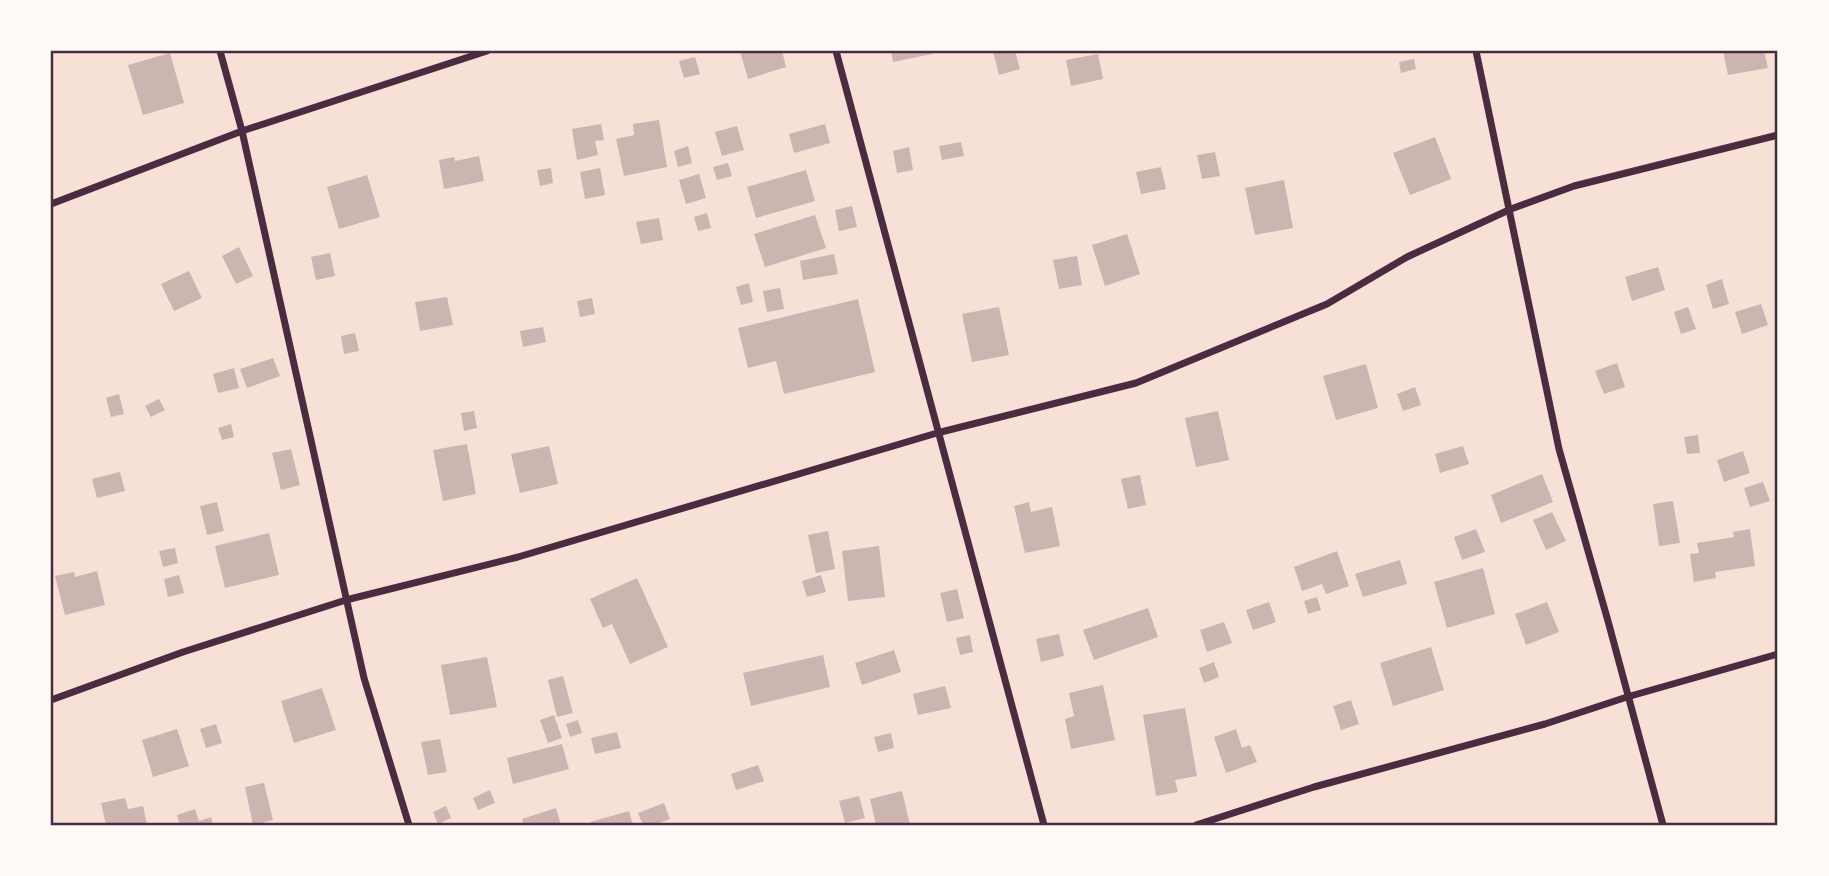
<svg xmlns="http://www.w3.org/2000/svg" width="1829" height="876" viewBox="0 0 1829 876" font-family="Quicksand,sans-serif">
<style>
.building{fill:#ccb4b1}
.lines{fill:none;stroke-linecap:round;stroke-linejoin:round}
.minor{stroke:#4a2c40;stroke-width:7}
.neatline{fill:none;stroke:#4a2c40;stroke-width:2.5}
</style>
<rect width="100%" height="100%" fill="#f7e1d7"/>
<!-- building -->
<path class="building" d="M740,51h42l4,16 -38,12z
M891,51h40l1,3 -39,8z
M993,51h22l5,18 -21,6z
M1723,51h41l4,17 -40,7z
M170,53l14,50 -41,12 -15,-50z
M1098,54l5,25 -32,7 -5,-26z
M695,57l5,17 -16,4 -5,-17z
M1414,59l2,10 -15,4 -2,-11z
M659,120l8,47 -43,9 -8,-37 18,-4 -1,-11z
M601,124l3,16 -9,1 3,14 -21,5 -5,-31z
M825,124l5,19 -36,10 -5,-19z
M737,126l7,24 -22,6 -7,-24z
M1435,137l16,42 -41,16 -17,-42z
M961,142l3,14 -22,4 -3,-14z
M688,146l4,17 -14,4 -4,-16z
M909,147l4,23 -16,3 -4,-22z
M1215,152l5,24 -18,3 -5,-24z
M479,156l5,25 -40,8 -5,-29 15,-3 1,4z
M728,163l4,13 -15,4 -4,-13z
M1161,167l5,22 -25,5 -5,-22z
M551,168l2,15 -13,3 -3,-16z
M600,168l5,27 -20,4 -5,-27z
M806,170l9,31 -59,17 -9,-31z
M699,174l7,24 -20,6 -7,-24z
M367,175l13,42 -41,12 -12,-42z
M1284,180l9,48 -38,7 -10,-47z
M852,206l5,21 -18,4 -4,-21z
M707,213l4,15 -13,3 -4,-14z
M815,215l11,33 -61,19 -11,-33z
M659,218l4,22 -22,4 -5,-22z
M1127,234l13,40 -35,12 -13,-41z
M239,247l14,29 -17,8 -14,-28z
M330,253l5,23 -19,4 -5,-23z
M834,254l4,20 -35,6 -3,-19z
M1077,256l5,29 -23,4 -6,-29z
M1658,267l7,23 -33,11 -7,-24z
M189,271l13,27 -28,13 -13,-27z
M1722,279l7,25 -16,5 -7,-24z
M749,283l4,19 -12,3 -5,-18z
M780,288l4,21 -17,3 -4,-21z
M447,297l6,28 -33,6 -5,-29z
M592,298l3,16 -15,3 -3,-16z
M858,299l17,73 -91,22 -8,-33 -28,7 -10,-40z
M1761,304l7,21 -26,9 -7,-22z
M999,307l10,48 -37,7 -10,-48z
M1688,307l8,22 -15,5 -7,-22z
M543,327l3,15 -23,5 -3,-16z
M355,333l4,18 -15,3 -3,-18z
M273,358l7,18 -33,12 -7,-19z
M1617,363l8,24 -21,7 -9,-23z
M1366,364l12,44 -42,12 -13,-44z
M234,368l5,20 -21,5 -5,-19z
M1415,387l6,18 -18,6 -6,-17z
M119,394l5,20 -13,3 -5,-19z
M159,399l6,11 -14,7 -6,-11z
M474,411l3,17 -13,3 -3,-18z
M1218,411l11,49 -33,7 -11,-49z
M231,424l3,13 -12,3 -4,-12z
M1698,435l2,18 -13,1 -3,-17z
M467,444l9,50 -33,7 -10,-51z
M549,446l9,38 -38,9 -9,-39z
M1463,446l6,18 -29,9 -5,-19z
M291,449l9,36 -19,5 -9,-37z
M1743,451l7,22 -26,9 -7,-22z
M120,472l5,19 -28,7 -5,-19z
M1542,474l11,28 -52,21 -10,-28z
M1140,475l6,30 -18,4 -7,-30z
M1763,482l7,19 -20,6 -6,-19z
M1673,501l7,42 -21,3 -6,-42z
M217,502l7,29 -17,4 -7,-29z
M1029,502l2,10 21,-5 8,39 -35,7 -11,-47z
M1552,512l14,29 -20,9 -13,-30z
M1476,529l9,23 -23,8 -8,-23z
M1750,529l5,37 -40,6 1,6 -22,4 -4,-28 9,-1 -2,-10 37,-6 -1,-5z
M828,531l7,38 -19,4 -8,-38z
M269,533l10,42 -54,13 -10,-42z
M879,546l6,51 -37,4 -6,-50z
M175,548l3,15 -15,4 -4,-16z
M1337,551l12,35 -23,8 -4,-10 -20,7 -8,-24z
M1400,560l7,24 -44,13 -8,-23z
M1483,568l12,46 -48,14 -13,-46z
M97,571l8,34 -40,10 -10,-39 19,-4 1,5z
M179,575l5,18 -16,4 -4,-18z
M821,575l5,17 -19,5 -5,-16z
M637,578l31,69 -38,17 -18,-40 -9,4 -13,-29z
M957,589l7,29 -17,4 -7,-29z
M1317,597l4,13 -13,4 -4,-13z
M1269,602l7,20 -23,8 -7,-20z
M1547,602l12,30 -33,13 -11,-31z
M1148,608l10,29 -64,23 -11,-30z
M1224,622l8,21 -25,9 -7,-22z
M1059,634l5,22 -23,6 -5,-23z
M970,635l3,17 -13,3 -4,-17z
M1431,647l13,43 -51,16 -13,-43z
M894,650l7,22 -39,13 -7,-22z
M823,655l7,32 -79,19 -8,-33z
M487,657l10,50 -47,8 -9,-50z
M1214,662l5,15 -15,6 -5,-15z
M563,676l10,37 -16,4 -9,-37z
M1103,685l12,55 -44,9 -6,-30 9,-3 -5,-23z
M945,686l6,22 -33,7 -5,-21z
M322,688l14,42 -42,13 -13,-42z
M1351,700l8,24 -18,6 -8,-24z
M1185,708l12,68 -22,4 3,12 -22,4 -13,-81z
M554,715l8,23 -14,5 -8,-23z
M578,720l4,13 -12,4 -4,-13z
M216,724l6,19 -16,5 -6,-19z
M177,729l12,37 -36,11 -11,-37z
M1236,729l6,19 8,-3 7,17 -31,11 -12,-36z
M617,732l4,16 -26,6 -4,-16z
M891,733l3,15 -16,4 -4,-15z
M440,739l7,33 -19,3 -7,-33z
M562,744l7,25 -56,15 -6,-26z
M758,765l6,16 -28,9 -5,-16z
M264,783l9,37 -20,5 -8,-38z
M490,790l5,13 -17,7 -5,-12z
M902,791l8,34h-34l-6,-26z
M859,796l6,22 -20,5 -6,-22z
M125,798l3,11 15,-3 4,19h-41l-5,-22z
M664,803l6,16 -16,6h-11l-5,-12z
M446,806l5,12 -13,6 -5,-12z
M556,808l5,17h-37l-2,-6z
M195,809l4,12 12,-4 2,8h-33l-3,-10z
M629,811l4,14h-42l-1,-3z"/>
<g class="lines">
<!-- minor -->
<path class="minor" d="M220,51l22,80 122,547 45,147
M836,51l208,774
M1476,51l83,398 49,172 55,204
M51,204l191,-73 245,-80
M51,700l132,-48 163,-52 172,-43 419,-124 199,-50 191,-79 80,-47 104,-48 63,-23 204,-51
M1196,825l118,-38 231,-63 82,-27 151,-43"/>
</g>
<!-- border -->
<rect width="1829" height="876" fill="none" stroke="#fffaf5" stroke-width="105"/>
<rect x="52" y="52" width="1724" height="772" class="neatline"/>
</svg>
